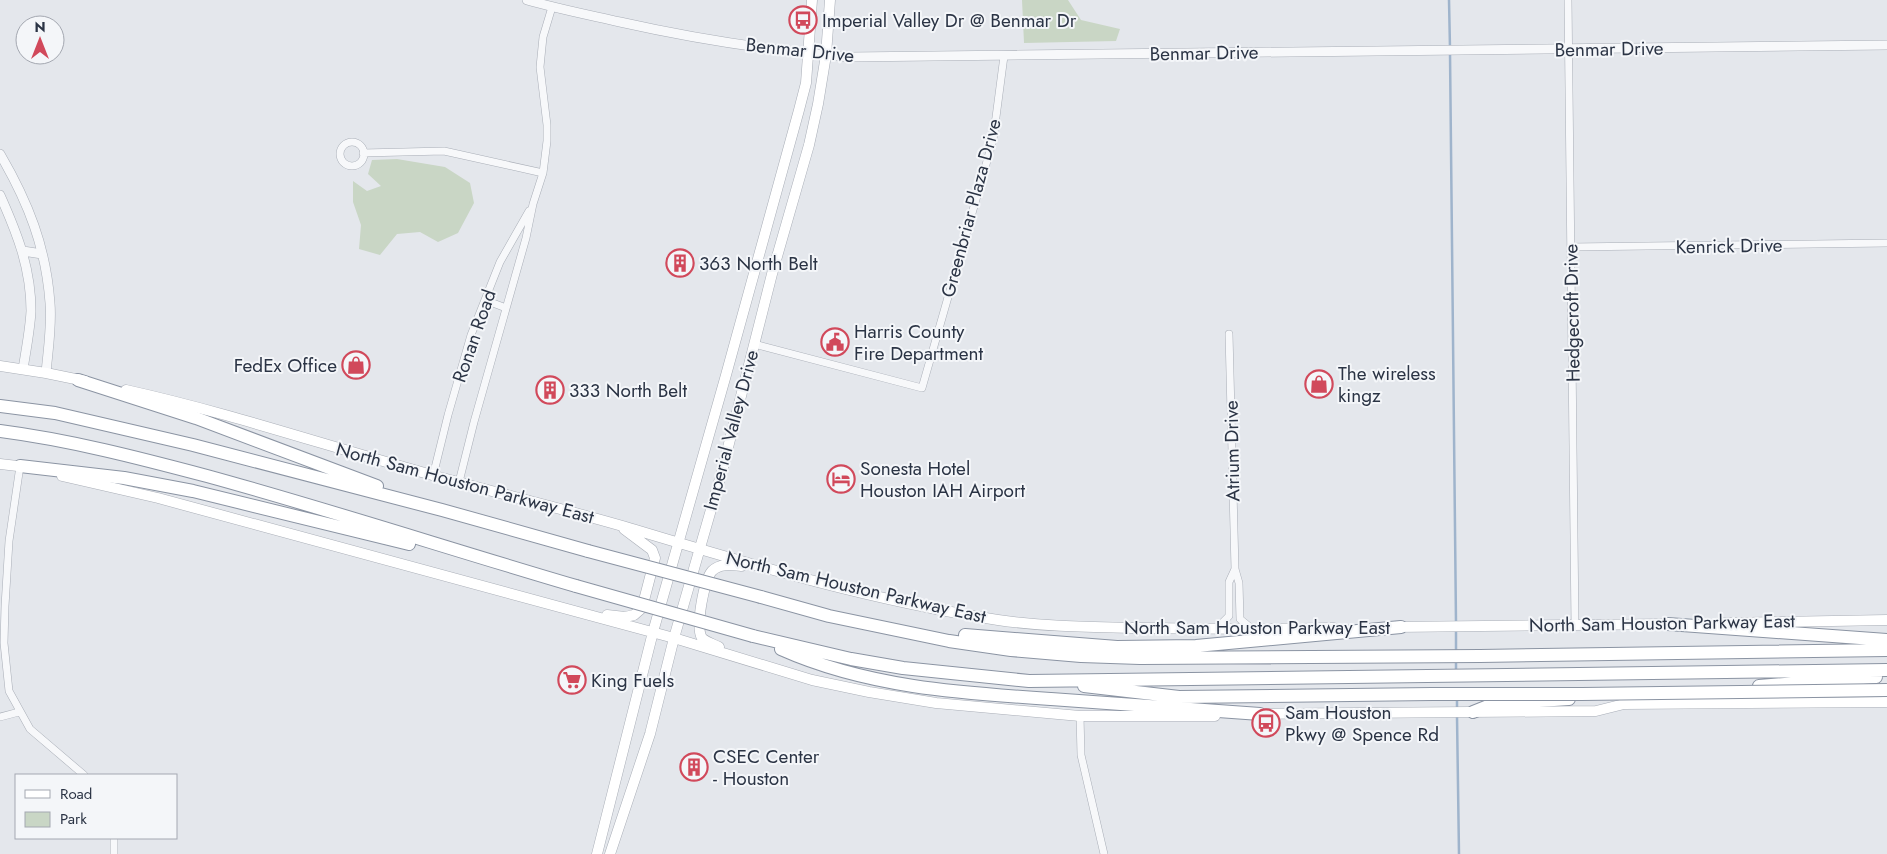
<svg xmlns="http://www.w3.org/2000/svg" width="1887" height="854" viewBox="0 0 1887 854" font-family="Jost,sans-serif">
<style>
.green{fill:#c9d6c5}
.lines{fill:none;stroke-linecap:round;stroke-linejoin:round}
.stream{stroke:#9fb4cc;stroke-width:2.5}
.minor-casing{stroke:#a9aeb7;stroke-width:8}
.tertiary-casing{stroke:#a9aeb7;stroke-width:10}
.secondary-casing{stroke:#a9aeb7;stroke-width:11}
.motorway-casing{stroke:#8b94a3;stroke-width:14}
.minor{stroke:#f7f8fa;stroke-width:7}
.tertiary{stroke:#f7f8fa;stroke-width:9}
.secondary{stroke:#fff;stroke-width:10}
.motorway{stroke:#fff;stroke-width:12}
.motorway-bridge-casing{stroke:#8b94a3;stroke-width:14;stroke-linecap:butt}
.motorway-bridge{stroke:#fff;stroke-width:12}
.labels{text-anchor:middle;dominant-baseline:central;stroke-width:4;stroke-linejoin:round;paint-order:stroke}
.poi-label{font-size:19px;fill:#2b3445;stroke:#f4f6f9;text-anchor:start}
.street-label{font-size:19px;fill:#2b3445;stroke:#f4f6f9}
</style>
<rect width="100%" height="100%" fill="#e4e7ec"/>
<!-- green -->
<path class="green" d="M1022,0h46l13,20 39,9 -4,12 -92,2z
M397,159l48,8 25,16 4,20 -16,30 -20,9 -18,-10 -23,2 -17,21 -21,-6 2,-24 -8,-23v-21l14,10 14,-5 -13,-12 4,-14z"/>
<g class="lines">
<!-- stream -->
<path class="stream" d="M1449,0l1,48
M1450,53l6,570
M1456,628v25
M1456,661v12
M1457,698v12
M1457,716l2,138"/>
<!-- minor casing -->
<g class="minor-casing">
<path id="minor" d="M1568,0l7,625
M340 154a12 12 0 1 1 24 0a12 12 0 1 1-24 0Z
M363,153l81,-2 99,22
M1571,247l316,-4
M485,300l21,8
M1229,334l6,235 4,14 1,36 11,9
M754,344l168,44 71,-248 11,-84
M20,466l-11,75 -4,65 -1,37 5,48 21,38 54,46
M433,476l15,-61 23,-80 29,-73 29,-51
M459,482l15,-60 52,-184 7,-34 10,-31 4,-32v-16l-7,-58 3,-30 9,-30
M1216,629l13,-13v-34l6,-13
M1080,716l1,39 23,99
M0,717l19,-5
M114,838v16"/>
</g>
<!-- tertiary casing -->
<g class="tertiary-casing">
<path id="tertiary" d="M527,0c31,9 62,15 93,22 76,17 153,29 230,35l1037,-12
M0,154c28,48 46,93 50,149 2,23 -2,47 -4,70
M0,195c17,38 31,73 31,116 -1,19 -5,39 -8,58
M23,251l19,3"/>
</g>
<!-- secondary casing -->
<g class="secondary-casing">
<path id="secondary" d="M0,366l46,7 39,8
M126,390c104,23 204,57 306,85 68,19 137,35 204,55 119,36 239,71 362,90 47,7 95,7 143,8 64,1 128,1 193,0
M0,464l26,3
M62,476l96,22 516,140 138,42 57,12 67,11 144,13h135
M607,615l18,2 9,-2 8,-7 13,-50 -3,-8 -28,-21
M1723,623l164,-3
M1396,627l277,-3
M719,647c-6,-3 -13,-5 -17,-9 -7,-11 2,-58 10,-67 8,-8 20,-6 30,-5
M1254,714l342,-3 28,-7 263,-2
M597,854l56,-222 73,-257 73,-265 7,-27 6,-83
M610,854l40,-120 24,-96 47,-163 51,-201 37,-129 9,-41 8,-49 4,-55"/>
</g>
<!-- motorway casing -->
<g class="motorway-casing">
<path id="motorway" d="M78,380l118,38 181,68
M0,406l55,7 138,32 249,65 146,41
M0,431c70,9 139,27 207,45 124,34 246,74 369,110
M20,466l104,12 69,13 216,53
M761,597l68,19 120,25 62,9 70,6 59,2 340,-2 407,-6
M1668,624l219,16
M965,635l152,12 79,-1 205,-19
M753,636l98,23 52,9 126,13 858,-11
M781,649c85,38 178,44 270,50 70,5 139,10 209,15
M1084,686l95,11 253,-3
M1759,686l117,-9
M1473,712l20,-8 76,-5"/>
</g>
<!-- minor -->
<use href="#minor" class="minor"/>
<!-- tertiary -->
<use href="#tertiary" class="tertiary"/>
<!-- secondary -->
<use href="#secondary" class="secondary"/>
<!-- motorway -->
<use href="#motorway" class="motorway"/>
<!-- motorway-bridge casing -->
<g class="motorway-bridge-casing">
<path id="motorway-bridge" d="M588,551l173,46
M576,586l177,50
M1432,694h150l305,-4"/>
</g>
<!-- motorway-bridge -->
<use href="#motorway-bridge" class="motorway-bridge"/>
</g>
<!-- icons -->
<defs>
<g id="bus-ring" transform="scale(1.4375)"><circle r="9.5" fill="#f4f6f9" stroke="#d1495b" stroke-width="1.5"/><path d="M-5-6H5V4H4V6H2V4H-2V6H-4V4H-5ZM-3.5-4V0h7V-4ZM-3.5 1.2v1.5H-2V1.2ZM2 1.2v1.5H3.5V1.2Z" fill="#d1495b"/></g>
<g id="building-ring" transform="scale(1.4375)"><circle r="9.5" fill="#f4f6f9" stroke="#d1495b" stroke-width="1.5"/><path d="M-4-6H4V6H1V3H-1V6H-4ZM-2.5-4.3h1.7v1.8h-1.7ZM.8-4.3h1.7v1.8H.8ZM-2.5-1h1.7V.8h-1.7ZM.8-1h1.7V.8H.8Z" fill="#d1495b"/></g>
<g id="civic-ring" transform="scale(1.4375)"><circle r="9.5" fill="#f4f6f9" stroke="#d1495b" stroke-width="1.5"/><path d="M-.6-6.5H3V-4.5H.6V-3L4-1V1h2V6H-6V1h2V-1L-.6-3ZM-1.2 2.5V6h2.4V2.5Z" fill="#d1495b"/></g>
<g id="shop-ring" transform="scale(1.4375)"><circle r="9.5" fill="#f4f6f9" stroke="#d1495b" stroke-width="1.5"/><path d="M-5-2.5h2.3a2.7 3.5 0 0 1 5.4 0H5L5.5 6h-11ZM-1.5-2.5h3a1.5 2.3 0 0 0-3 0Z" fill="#d1495b"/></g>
<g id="hotel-ring" transform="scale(1.4375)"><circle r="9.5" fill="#f4f6f9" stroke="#d1495b" stroke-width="1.5"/><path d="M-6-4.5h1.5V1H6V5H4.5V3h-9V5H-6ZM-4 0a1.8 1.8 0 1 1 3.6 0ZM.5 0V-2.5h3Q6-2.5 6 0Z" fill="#d1495b"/></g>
<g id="supermarket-ring" transform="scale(1.4375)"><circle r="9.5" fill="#f4f6f9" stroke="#d1495b" stroke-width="1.5"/><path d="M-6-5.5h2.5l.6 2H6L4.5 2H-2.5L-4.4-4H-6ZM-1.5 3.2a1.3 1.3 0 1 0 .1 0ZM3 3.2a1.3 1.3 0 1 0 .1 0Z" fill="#d1495b"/></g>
</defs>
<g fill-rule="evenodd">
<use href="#bus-ring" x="803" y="20"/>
<use href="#building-ring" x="680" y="263"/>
<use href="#civic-ring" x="835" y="342"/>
<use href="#shop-ring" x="356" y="365"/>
<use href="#shop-ring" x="1319" y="384"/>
<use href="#building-ring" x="550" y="390"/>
<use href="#hotel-ring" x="841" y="479"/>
<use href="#supermarket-ring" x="572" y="680"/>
<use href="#bus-ring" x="1266" y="723"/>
<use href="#building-ring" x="694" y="767"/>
</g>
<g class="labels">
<!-- poi labels -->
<g class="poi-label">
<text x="822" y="20">Imperial Valley Dr @ Benmar Dr</text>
<text x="699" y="263">363 North Belt</text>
<text x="854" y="331">Harris County<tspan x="854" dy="22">Fire Department</tspan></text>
<text x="337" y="365" text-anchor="end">FedEx Office</text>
<text x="1338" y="373">The wireless<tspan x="1338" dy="22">kingz</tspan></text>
<text x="569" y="390">333 North Belt</text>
<text x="860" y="468">Sonesta Hotel<tspan x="860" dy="22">Houston IAH Airport</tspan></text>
<text x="591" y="680">King Fuels</text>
<text x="1285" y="712">Sam Houston<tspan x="1285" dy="22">Pkwy @ Spence Rd</tspan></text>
<text x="713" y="756">CSEC Center<tspan x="713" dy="22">- Houston</tspan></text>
</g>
<!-- street labels -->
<g class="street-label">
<text transform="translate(1609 49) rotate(-1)">Benmar Drive</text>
<text transform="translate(800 50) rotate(6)">Benmar Drive</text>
<text transform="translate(1204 53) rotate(-1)">Benmar Drive</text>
<text transform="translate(971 208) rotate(-75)">Greenbriar Plaza Drive</text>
<text transform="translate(1729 246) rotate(-1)">Kenrick Drive</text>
<text transform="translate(1572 313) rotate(-91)">Hedgecroft Drive</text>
<text transform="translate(474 336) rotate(-71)">Ronan Road</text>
<text transform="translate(731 430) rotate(-75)">Imperial Valley Drive</text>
<text transform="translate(1232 451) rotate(-91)">Atrium Drive</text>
<text transform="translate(465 483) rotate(15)">North Sam Houston Parkway East</text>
<text transform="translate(856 587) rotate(13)">North Sam Houston Parkway East</text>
<text transform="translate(1662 623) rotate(-1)">North Sam Houston Parkway East</text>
<text x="1257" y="627">North Sam Houston Parkway East</text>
</g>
</g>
<!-- legend -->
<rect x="15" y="774" width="162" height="65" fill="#f4f6f9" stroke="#a4a8b1"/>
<rect x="25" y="790" width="25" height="8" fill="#ffffff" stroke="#a4a8b1"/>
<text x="60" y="799" font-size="15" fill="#2b3445">Road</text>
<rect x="25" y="812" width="25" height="15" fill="#c9d6c5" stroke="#a4a8b1"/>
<text x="60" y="824" font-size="15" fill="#2b3445">Park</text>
<!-- north arrow -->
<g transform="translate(40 40)"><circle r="24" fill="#f4f6f9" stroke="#a4a8b1"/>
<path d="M0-4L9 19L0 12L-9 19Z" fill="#d1495b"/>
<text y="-8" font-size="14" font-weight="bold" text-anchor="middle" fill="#2b3445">N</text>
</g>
</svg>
